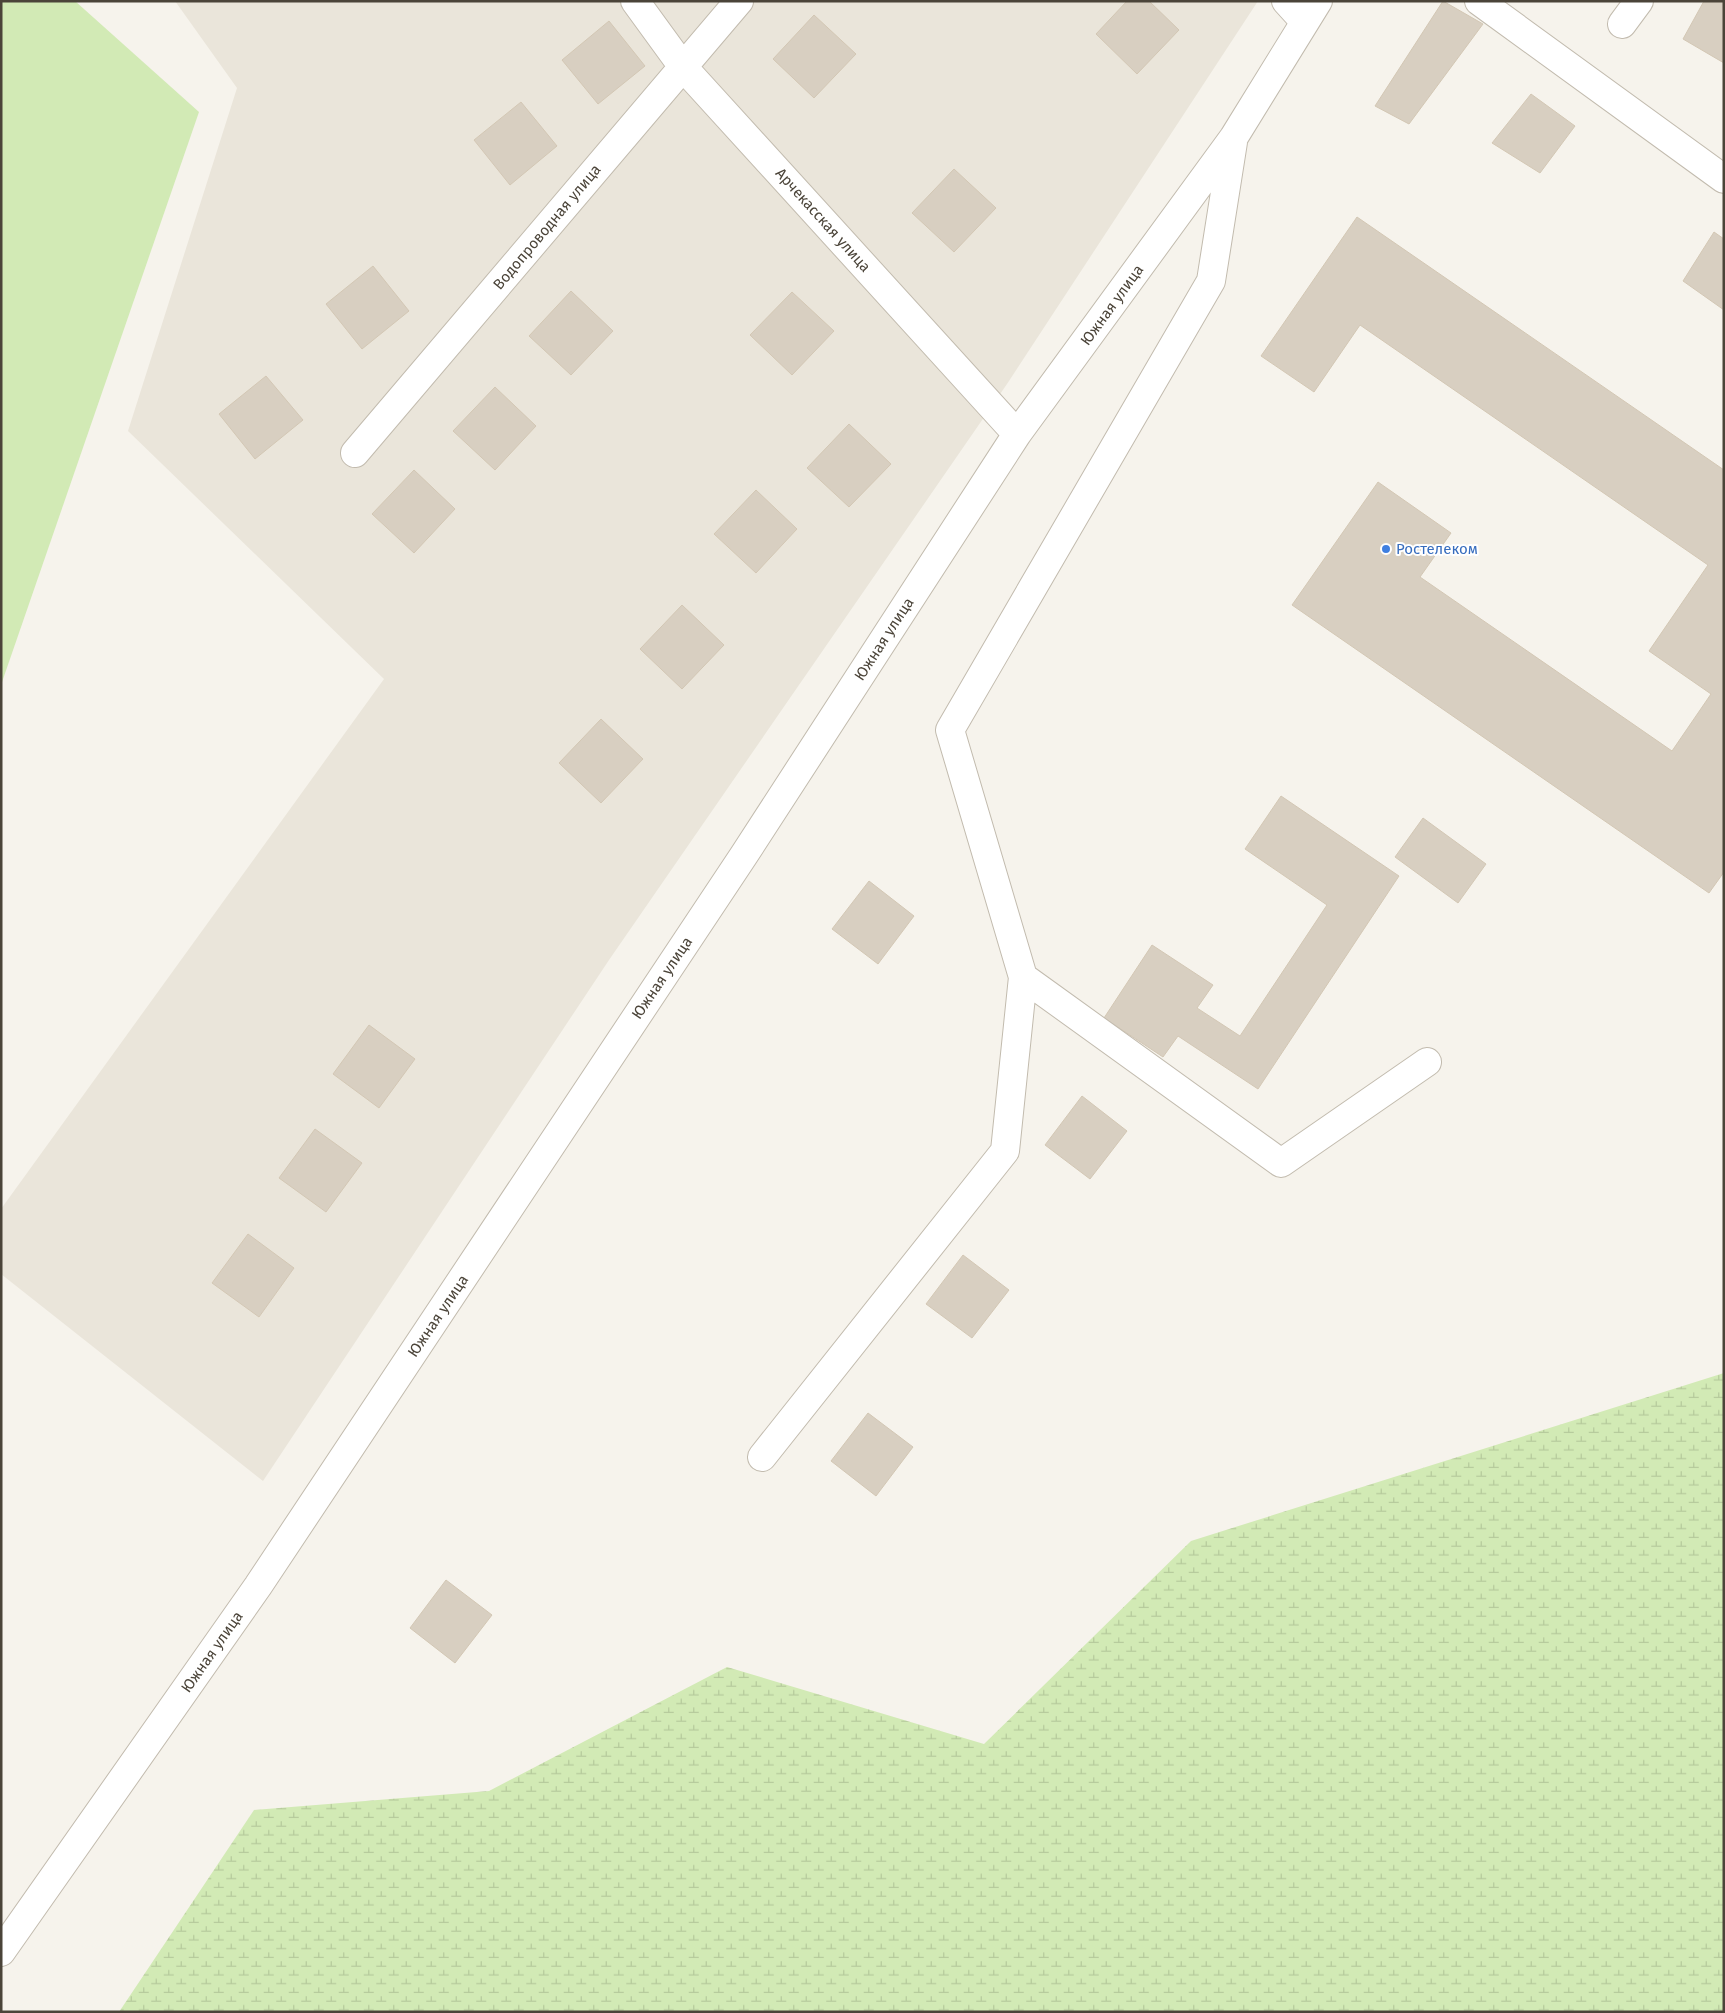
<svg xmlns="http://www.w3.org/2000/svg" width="1725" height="2013" viewBox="0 0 1725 2013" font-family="'Fira Sans',sans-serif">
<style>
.residential{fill:#eae5da}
.green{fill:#d2eab5}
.wetland{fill:url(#wetland-marsh)}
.building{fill:#d8cfc1;stroke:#d3c7b4}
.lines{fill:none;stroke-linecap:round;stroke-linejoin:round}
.minor-casing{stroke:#c2bbae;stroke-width:30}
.minor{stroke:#fff;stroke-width:28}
.shop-dot{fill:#3f7fe0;stroke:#fff;stroke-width:2}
.labels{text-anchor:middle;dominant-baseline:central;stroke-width:4;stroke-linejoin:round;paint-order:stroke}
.street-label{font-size:15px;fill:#4b4439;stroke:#fff}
.shop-label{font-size:15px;fill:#366cbe;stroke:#fff;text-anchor:start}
</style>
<defs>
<pattern id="wetland-marsh" width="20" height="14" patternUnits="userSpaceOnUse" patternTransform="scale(1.25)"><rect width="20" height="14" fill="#d2eab5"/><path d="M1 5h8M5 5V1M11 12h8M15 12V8" fill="none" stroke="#b6ca9c"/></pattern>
</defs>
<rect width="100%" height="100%" fill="#f6f3ec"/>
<!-- residential -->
<path class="residential" d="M175,1h1083l-251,383 -398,576 -346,521 -262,-207v-65l383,-530 -256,-248 109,-343z"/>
<!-- green -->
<path class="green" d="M1,1h74l124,111 -198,573z"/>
<!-- wetland -->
<path class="wetland" d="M1724,1373v639h-1605l135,-202 235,-19 238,-124 257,77 207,-203z"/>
<!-- building -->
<path class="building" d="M1127,1h22l30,29 -42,44 -41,-40z
M1443,1l40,23 -74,100 -34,-18z
M1704,1h20v62l-41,-24z
M814,15l42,39 -42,44 -41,-39z
M609,21l36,45 -47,38 -36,-44z
M1531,94l44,32 -35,47 -48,-30z
M521,102l36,44 -47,39 -36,-45z
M954,169l42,39 -42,44 -42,-39z
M1357,217l367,253v402l-15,21 -417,-288 86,-123 73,51 -31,44 252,174 39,-57 -62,-43 59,-86 -348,-240 -46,67 -53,-36z
M1714,232l10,7v71l-41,-29z
M373,266l36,45 -47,38 -36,-45z
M571,291l42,40 -42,44 -42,-39z
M792,292l42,39 -42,44 -42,-40z
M266,376l37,44 -48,39 -36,-45z
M495,387l41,39 -41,44 -42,-39z
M849,424l42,40 -42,43 -42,-39z
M414,470l41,39 -41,44 -42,-39z
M756,490l41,39 -41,44 -42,-39z
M682,605l42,40 -42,44 -42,-40z
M601,719l42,40 -42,44 -42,-40z
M1281,796l118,80 -141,213 -80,-53 -15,21 -59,-39 48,-73 61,40 -16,23 43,28 87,-131 -82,-56z
M1423,818l63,46 -28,39 -63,-46z
M869,881l45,35 -36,48 -46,-35z
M369,1025l46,34 -36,49 -46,-34z
M1082,1096l45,35 -37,48 -45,-34z
M315,1129l47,34 -36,49 -47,-34z
M248,1234l46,34 -35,49 -47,-34z
M963,1255l46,35 -37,48 -46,-34z
M868,1413l45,34 -37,49 -45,-35z
M446,1580l46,35 -37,48 -45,-35z"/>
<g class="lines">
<!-- minor casing -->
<g class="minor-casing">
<path id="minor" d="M635,1l48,66 334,367
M1286,1l19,21
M1479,1l245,178
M1622,24l17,-23
M355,453l384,-452
M1023,977l258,186 146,-101
M762,1457l243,-306 18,-174 -73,-247 261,-449 22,-139
M1,1952l257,-366 486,-731 273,-421 217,-297 84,-136"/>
</g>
<!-- minor -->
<use href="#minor" class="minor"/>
</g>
<!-- markers -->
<circle class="shop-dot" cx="1386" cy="549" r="5"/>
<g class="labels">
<!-- street labels -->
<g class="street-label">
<text transform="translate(823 220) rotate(48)">Арчекасская улица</text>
<text transform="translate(547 227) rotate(-50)">Водопроводная улица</text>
<text transform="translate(1112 305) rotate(-54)">Южная улица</text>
<text transform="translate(884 639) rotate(-57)">Южная улица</text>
<text transform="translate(662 978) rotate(-56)">Южная улица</text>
<text transform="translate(438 1316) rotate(-56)">Южная улица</text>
<text transform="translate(212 1652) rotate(-55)">Южная улица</text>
</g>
<!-- shop labels -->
<g class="shop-label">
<text x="1396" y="549">Ростелеком</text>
</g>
</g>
<!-- border -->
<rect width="1725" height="2013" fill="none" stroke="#4b4439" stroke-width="5"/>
</svg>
